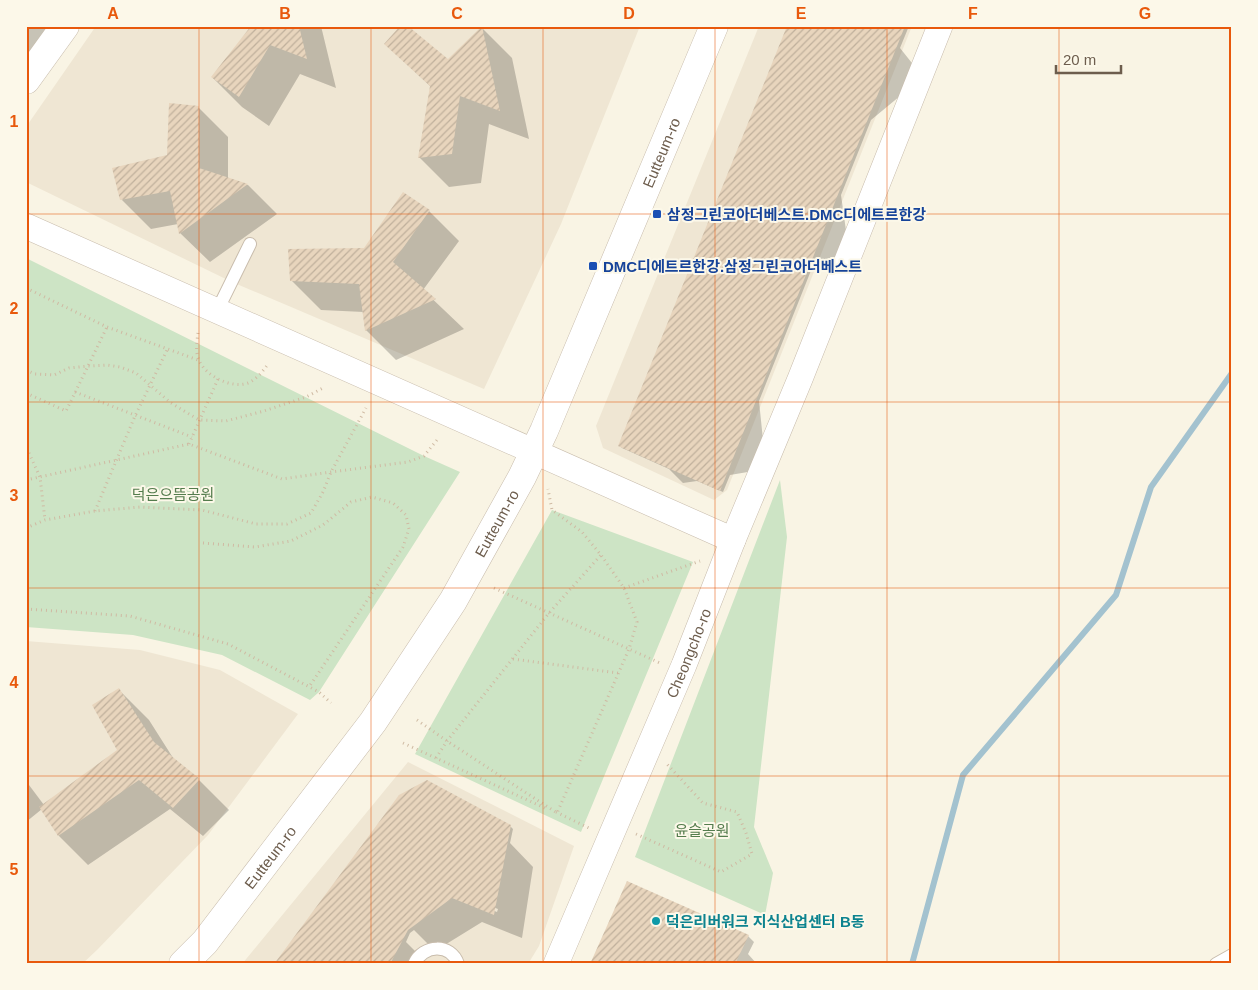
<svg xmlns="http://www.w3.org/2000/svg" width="1258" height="990" viewBox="0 0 1258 990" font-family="Arial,'Noto Sans KR',sans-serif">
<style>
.residential{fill:#efe6d3}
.green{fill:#cde4c5}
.shadow{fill:#0003;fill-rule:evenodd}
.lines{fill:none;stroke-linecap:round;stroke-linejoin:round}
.stream{stroke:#a3c2cf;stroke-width:6}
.building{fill:url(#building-hatch)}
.service-casing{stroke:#c8bcac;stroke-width:14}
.minor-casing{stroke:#c8bcac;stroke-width:26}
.tertiary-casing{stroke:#c8bcac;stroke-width:29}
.path{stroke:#cfbaa3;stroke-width:3;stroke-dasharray:1 4;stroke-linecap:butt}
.service{stroke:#fff;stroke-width:12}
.minor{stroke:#fff;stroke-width:25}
.tertiary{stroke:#fff;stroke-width:28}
.grid{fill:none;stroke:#e8590c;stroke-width:1;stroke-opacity:0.55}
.transit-dot{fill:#1a4fb4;stroke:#fcf8e9;stroke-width:2}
.culture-dot{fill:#0f9aa8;stroke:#fcf8e9;stroke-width:2}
.labels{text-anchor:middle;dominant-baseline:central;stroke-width:4;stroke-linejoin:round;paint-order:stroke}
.street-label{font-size:15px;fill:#6d5d4d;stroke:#fcf8e9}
.transit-label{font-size:15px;font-weight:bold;fill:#164399;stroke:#fcf8e9;text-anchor:start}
.park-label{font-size:15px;fill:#547c4d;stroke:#fcf8e9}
.culture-label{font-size:15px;font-weight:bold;fill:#0d838f;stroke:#fcf8e9;text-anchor:start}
.neatline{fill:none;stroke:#e8590c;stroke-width:2}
.grid-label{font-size:16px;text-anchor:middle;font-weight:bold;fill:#e8590c}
</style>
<defs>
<pattern id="building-hatch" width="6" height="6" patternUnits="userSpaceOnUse" patternTransform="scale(1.25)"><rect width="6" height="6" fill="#e8d5bd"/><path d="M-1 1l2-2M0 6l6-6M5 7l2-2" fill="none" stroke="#c0b09c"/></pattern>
</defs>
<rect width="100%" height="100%" fill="#f9f4e4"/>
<!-- residential -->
<path class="residential" d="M96,26h544l-79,198 -77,165 -252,-107 -206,-100v-55z
M759,26h153l-185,464 -13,10 -111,-52 -7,-22z
M26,641l114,9 80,20 78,44 -90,121 -111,115 -15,14h-56z
M408,762l166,84 -35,100 -11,18h-286z"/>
<!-- green -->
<path class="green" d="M26,258l398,198 36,16 -141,220 -9,8 -88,-45 -89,-20 -107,-8z
M780,480l7,57 -33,290 19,46 -8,42 -130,-58z
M552,510l141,52 -112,270 -166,-78z"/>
<!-- shadow -->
<path class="shadow" d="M26,26h24l-24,35z
M252,26h69l15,62 -36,-14 -31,52 -27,-19 -30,-30z
M788,26h121l-9,22 23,29 -52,43 -30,75 9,64 -36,4 -55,138 7,68 -36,6 -7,17 -26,-11 -14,2 -14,-14 -47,-21 -2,-2z
M482,28l30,30 17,81 -40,-15 -8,59 -32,4 -30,-30 12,-70 -45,-43 62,16z
M198,107l30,30v42l20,6 29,29 -67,48 -30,-29 -2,-9 -27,5 -29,-29 46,-44z
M429,211l30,30 -36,49 41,39 -68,31 -30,-30 -2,-18 -43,-2 -30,-30 73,-31z
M119,690l30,30 26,41 24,19 30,30 -26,26 -33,-27 -82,56 -29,-29 -17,-27 -16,13v-41l18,24 75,-55z
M510,826l3,3 -3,14 23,24 -11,71 -40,-16 -47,29 -21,-21 -4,3 -4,9 21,21 -1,1h-150zM457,893l41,16 -1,3 -40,-16z
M748,936l6,6 -6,12 9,10h-166z"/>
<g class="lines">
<!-- stream -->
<path class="stream" d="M912,964l51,-189 153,-180 35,-108 81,-114"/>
</g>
<!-- building -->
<path class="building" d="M251,26h48l8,33 -37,-14 -31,52 -28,-20z
M400,26h8l40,33 34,-33 18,85 -40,-15 -8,58 -34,4 12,-72 -46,-42z
M787,26h118l-185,465 -102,-45z
M169,103l30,3v62l49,16 -69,50 -9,-43 -50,9 -8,-32 55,-13z
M403,192l27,18 -37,52 43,37 -71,32 -6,-47 -69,-3 -2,-32 76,-1z
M119,688l35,54 46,37 -27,29 -34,-28 -81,56 -19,-29 78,-57 -25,-45z
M427,780l84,45 -17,90 -42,-17 -44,32 -18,34h-116l125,-169z
M627,881l122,54 -14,29h-145z"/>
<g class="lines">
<!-- service casing -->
<g class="service-casing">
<path id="service" d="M217,311l33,-67
M414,964c9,-20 37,-21 44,0
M1216,964l16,-9"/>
</g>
<!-- minor casing -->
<g class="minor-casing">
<g id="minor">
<path d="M26,226l707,314"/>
<path id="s1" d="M556,964l128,-299 49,-125 67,-161 140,-353"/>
</g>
</g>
<!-- tertiary casing -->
<g class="tertiary-casing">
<g id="tertiary">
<path d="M26,80l39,-54"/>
<path id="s2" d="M183,964l22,-22 168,-220 80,-121 69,-124 22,-46 170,-405"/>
</g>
</g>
<!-- path -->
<path class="path" d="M26,288l81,39 91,33
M198,333c-1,8 -3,19 1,27 6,16 33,29 49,23 9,-4 15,-12 20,-19
M26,370l9,4 19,1 15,-7 19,-2 19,-1 13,2 16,6 35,30 28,17 27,1 38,-10 42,-14 17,-9
M75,392l117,45
M26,393l40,18 41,-84
M189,444l29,-65
M26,449l2,2 12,26 5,43
M26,480l163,-36 93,35 49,-7 77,-10 16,-6 13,-16
M95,511l40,-95 33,-68
M26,528l19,-8 50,-9 45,-4 62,3 54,14h31l24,-11 12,-21 8,-20 35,-64
M203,543l52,4 36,-6 32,-16 28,-23 21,-5 21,6 13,12 3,14 -6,18 -94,140
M494,588l166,75
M624,588l76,-27
M26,609l104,7 98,28 91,48 12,11
M513,659l105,14
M417,720l30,21 110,72 72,-164 8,-27 -13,-34 -23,-33 -19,-23 -30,-22 -4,-21
M403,743l142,65
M436,758l11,-17 102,-128 52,-58
M556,812l35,17
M636,834l85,38 31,-18 -6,-21 -9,-21 -34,-9 -37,-40"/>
<!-- service -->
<use href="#service" class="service"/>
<!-- minor -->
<use href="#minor" class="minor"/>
<!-- tertiary -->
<use href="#tertiary" class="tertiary"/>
</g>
<!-- grid -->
<path class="grid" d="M199,26v938M371,26v938M543,26v938M715,26v938M887,26v938M1059,26v938M26,214h1206M26,402h1206M26,588h1206M26,776h1206"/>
<!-- markers -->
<g class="transit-dot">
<rect x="652" y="209" width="10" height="10" rx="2.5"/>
<rect x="588" y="261" width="10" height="10" rx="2.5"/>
</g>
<circle class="culture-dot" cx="656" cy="921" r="5"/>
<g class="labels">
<!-- street labels -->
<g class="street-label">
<text stroke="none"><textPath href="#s2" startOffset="948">Eutteum-ro</textPath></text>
<text stroke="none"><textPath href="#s2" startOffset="542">Eutteum-ro</textPath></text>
<text stroke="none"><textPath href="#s1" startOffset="338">Cheongcho-ro</textPath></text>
<text stroke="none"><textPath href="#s2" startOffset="138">Eutteum-ro</textPath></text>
</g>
<!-- transit labels -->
<g class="transit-label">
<text x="667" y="214">삼정그린코아더베스트.DMC디에트르한강</text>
<text x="603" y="266">DMC디에트르한강.삼정그린코아더베스트</text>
</g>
<!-- park labels -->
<g class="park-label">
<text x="173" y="494">덕은으뜸공원</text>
<text x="702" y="830">윤슬공원</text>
</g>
<!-- culture labels -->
<g class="culture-label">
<text x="666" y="921">덕은리버워크 지식산업센터 B동</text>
</g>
</g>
<!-- border -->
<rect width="1258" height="990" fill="none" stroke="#fcf8e9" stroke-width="55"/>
<!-- scale -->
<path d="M1056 65v8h65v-8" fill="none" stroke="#6d5d4d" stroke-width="2.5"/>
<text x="1063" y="65" font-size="15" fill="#6d5d4d" stroke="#fcf8e9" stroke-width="4" paint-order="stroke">20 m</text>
<rect x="28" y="28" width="1202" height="934" class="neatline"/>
<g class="grid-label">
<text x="113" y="19">A</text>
<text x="285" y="19">B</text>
<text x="457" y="19">C</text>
<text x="629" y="19">D</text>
<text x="801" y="19">E</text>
<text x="973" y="19">F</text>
<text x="1145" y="19">G</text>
<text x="14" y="127">1</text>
<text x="14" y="314">2</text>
<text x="14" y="501">3</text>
<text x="14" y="688">4</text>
<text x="14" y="875">5</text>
</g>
</svg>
